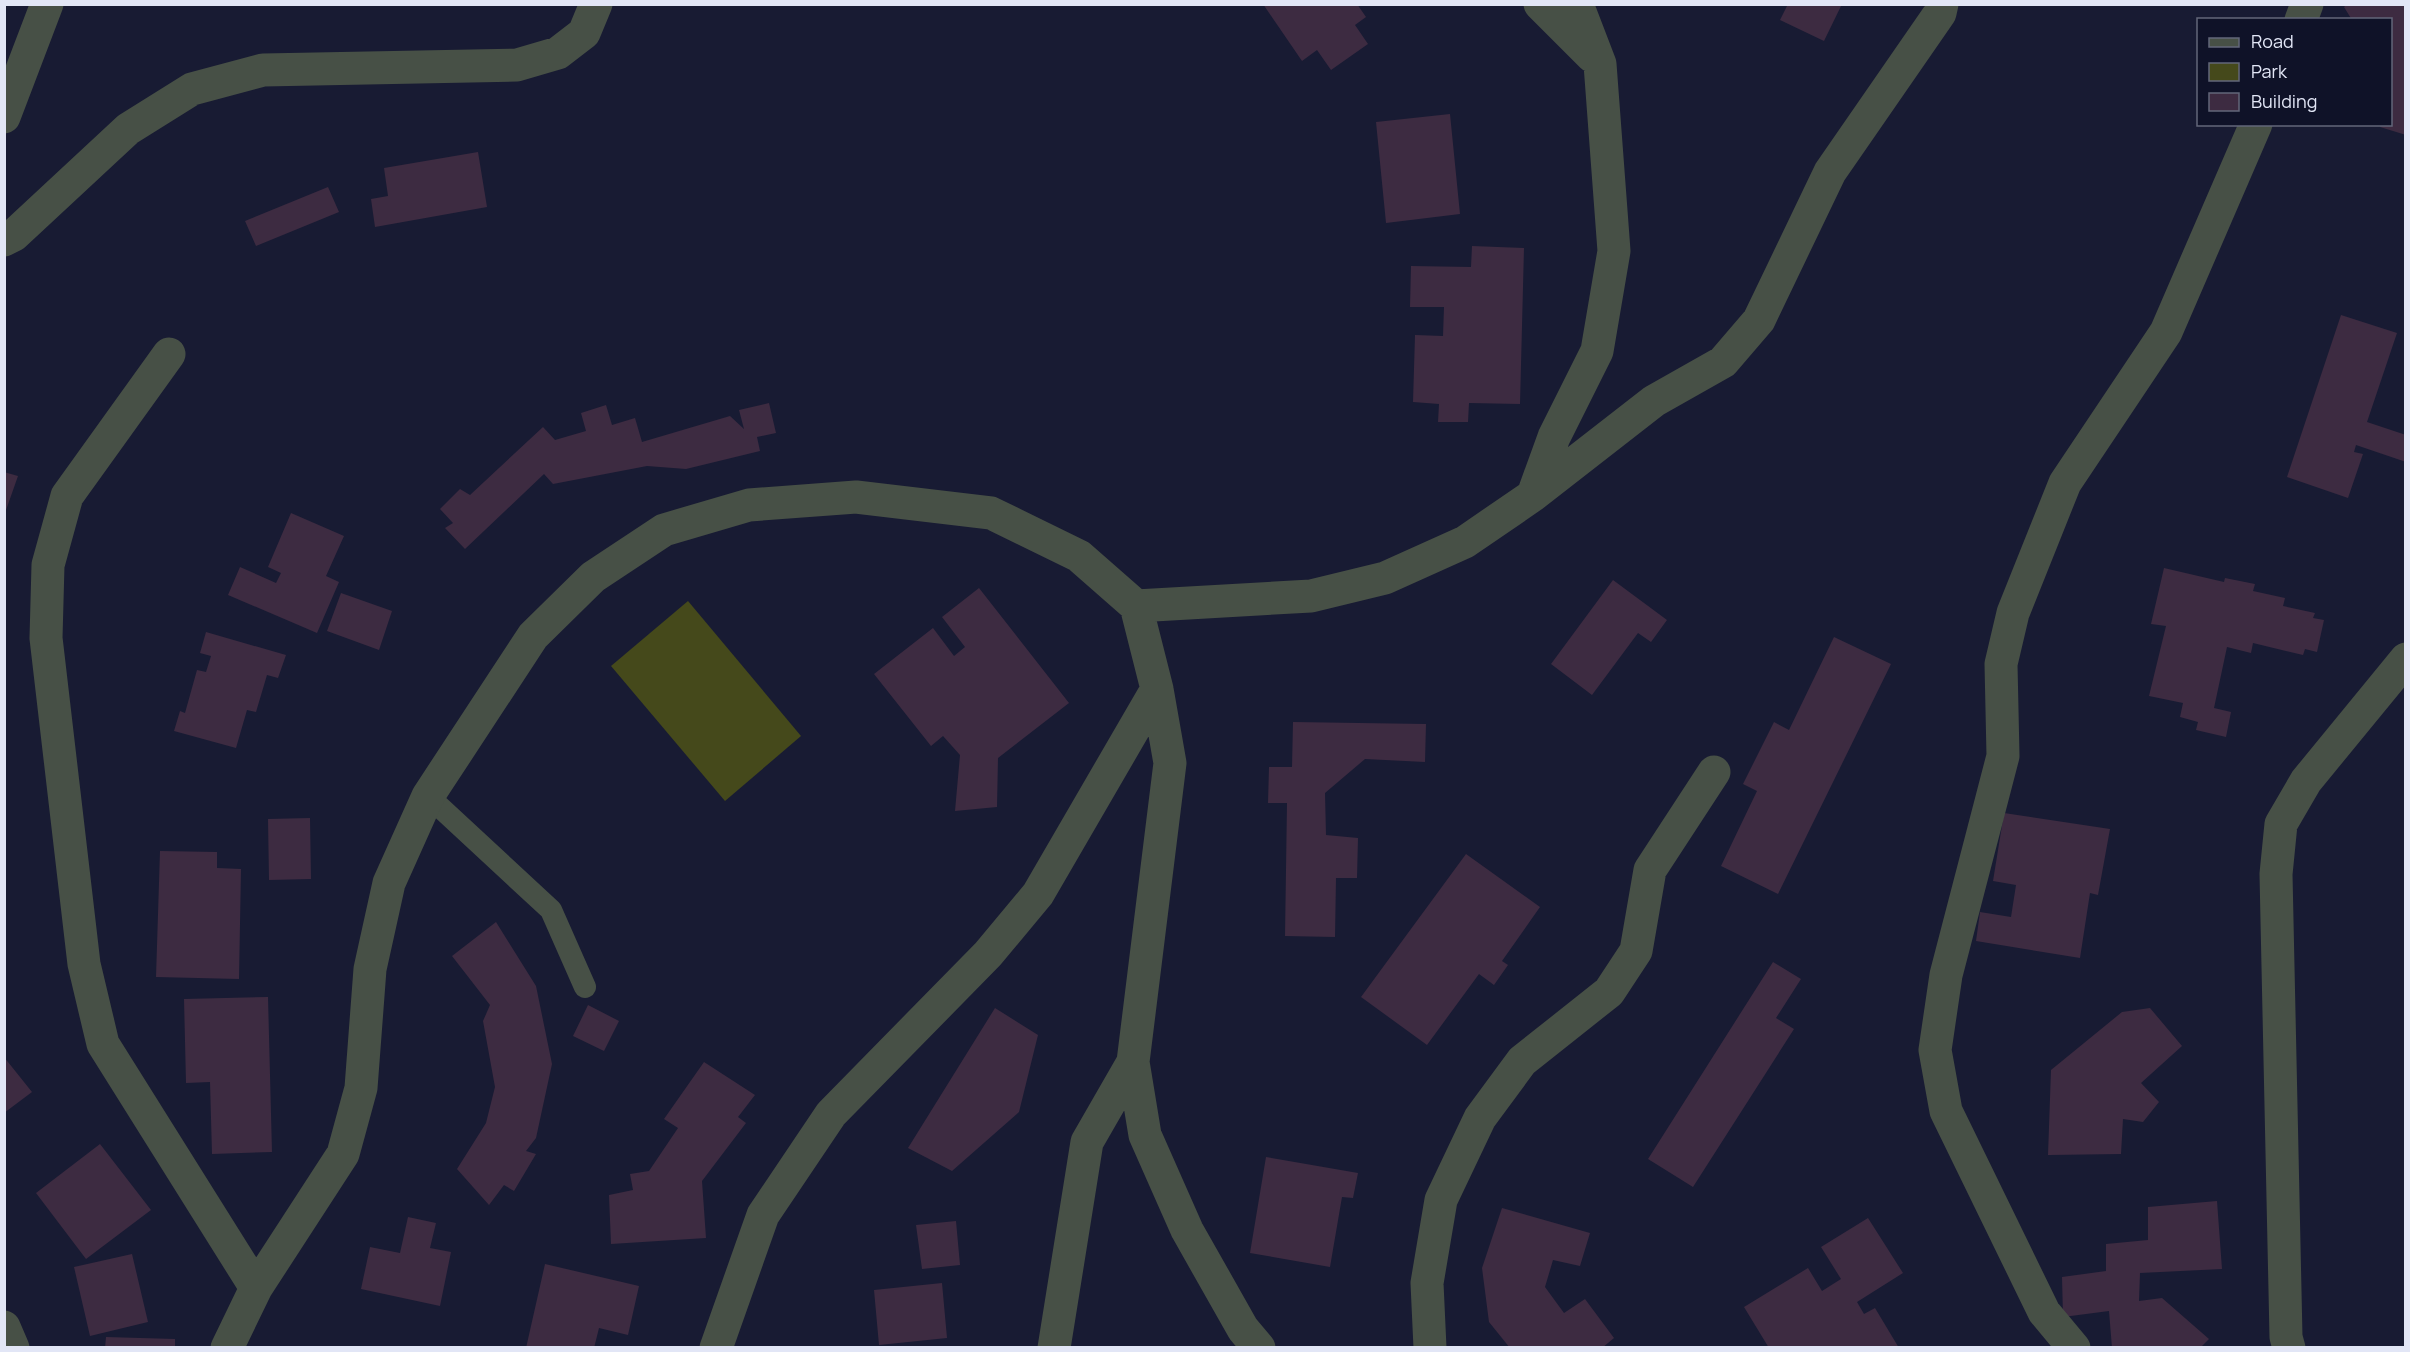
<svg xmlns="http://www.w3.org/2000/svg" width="2410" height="1352" viewBox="0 0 2410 1352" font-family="Manrope,sans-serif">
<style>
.green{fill:#45491b}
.building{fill:#3d2b41}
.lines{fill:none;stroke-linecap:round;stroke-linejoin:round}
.service{stroke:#475046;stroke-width:22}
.minor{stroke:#475046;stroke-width:33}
</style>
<rect width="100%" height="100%" fill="#181b33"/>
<!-- green -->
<path class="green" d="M688,601l113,135 -76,65 -114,-135z"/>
<!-- building -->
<path class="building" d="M1263,4h94l9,13 -11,8 13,19 -37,26 -14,-20 -15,11z
M1788,4h54l-18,37 -44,-21z
M2347,4h59v131l-26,-8 1,-3h9v-104h-38l-8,-13z
M1450,114l10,100 -74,9 -10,-101z
M478,152l9,55 -112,20 -4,-28 17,-3 -4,-28z
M328,187l11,25 -83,34 -11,-25z
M1472,246l52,2 -4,156 -51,-1 -1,19h-30l1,-18 -26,-2 2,-67 28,1 1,-29h-34l1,-41 60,1z
M2341,315l56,18 -30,89 39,13v27l-50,-17 -2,7 9,2 -15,44 -61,-21z
M769,403l7,30 -19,4 3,14 -74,18 -39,-3 -94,18 -9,-10 -79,75 -20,-21 8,-5 -13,-14 20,-20 10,6 73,-68 12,13 31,-9 -5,-18 25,-8 6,20 23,-7 7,24 88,-26 14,13 -5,-19z
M4,472l14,4 -13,37h-1z
M291,513l53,23 -18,40 13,6 -22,51 -89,-38 12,-28 36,16 5,-10 -13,-6z
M2164,568l60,14 1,-4 30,6 -2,7 32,7 -2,8 32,7 -2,5 11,2 -7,32 -12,-3 -2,6 -50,-12 -2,10 -24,-6 -13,61 17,4 -5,25 -30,-7 2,-8 -18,-5 3,-14 -34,-7 17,-70 -15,-2z
M1613,580l54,40 -16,22 -13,-9 -46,62 -41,-31z
M979,588l90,115 -71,55 -1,49 -42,4 5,-56 -17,-19 -12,10 -57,-72 59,-46 21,28 11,-9 -23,-30z
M341,593l51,18 -13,39 -52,-19z
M206,632l80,23 -8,23 -11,-3 -11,37 -9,-2 -11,38 -62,-17 6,-20 5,2 12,-43 9,2 5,-16 -11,-3z
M1834,637l57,27 -113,230 -57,-28 36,-75 -14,-7 31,-62 15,8z
M1293,722l133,2 -1,38 -60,-3 -40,34 1,42 32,3 -1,40h-21l-1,59 -50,-1 2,-133h-19l1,-36h23z
M2004,813l106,16 -12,66 -8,-2 -10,65 -104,-17 4,-29 31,5 5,-32 -23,-4z
M310,818l1,61 -42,1 -1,-61z
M160,851l57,1v16l24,1 -2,110 -83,-2z
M1466,854l74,53 -38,54 6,4 -14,20 -15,-11 -52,71 -66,-48z
M496,922l40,64 16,78 -16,74 -10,13 10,3 -22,37 -10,-6 -15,20 -32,-36 29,-46 9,-36 -12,-66 7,-16 -38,-49z
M1773,962l28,17 -25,39 18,11 -101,158 -45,-28z
M268,997l4,155 -60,2 -2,-72 -24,1 -2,-84z
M588,1005l31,16 -15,30 -31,-15z
M995,1008l43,27 -19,77 -67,59 -44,-23z
M2150,1008l32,38 -41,37 18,19 -16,20 -20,-3 -2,35 -73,1 3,-85 71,-58z
M4,1057l28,35 -28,21z
M704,1062l51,33 -17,22 8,6 -44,58 4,57 -95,6 -2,-49 24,-5 -3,-16 19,-3 29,-43 -14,-9z
M100,1144l51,66 -65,49 -50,-66z
M1266,1157l92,16 -5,25 -11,-1 -12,70 -80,-14z
M2217,1201l5,68 -82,4 -1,28 23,-3 47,41 -9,9h-88l-3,-37 -46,6 -1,-40 44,-6v-27l42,-4v-33z
M1502,1208l88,25 -10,33 -27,-6 -8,27 19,26 21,-14 29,39 -12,10h-92l-21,-26 -7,-54z
M408,1217l28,6 -6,25 21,4 -11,54 -79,-17 9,-42 30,6z
M1868,1218l35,55 -46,29 7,12 11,-6 24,40h-130l-25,-41 64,-39 14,23 19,-12 -20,-32z
M956,1221l4,44 -38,4 -6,-44z
M132,1254l16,68 -58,14 -16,-69z
M545,1264l94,22 -11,49 -29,-7 -5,20h-68z
M942,1283l5,55 -68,7 -5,-55z
M106,1337l69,2v9h-70z"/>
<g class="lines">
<!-- service -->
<path class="service" d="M428,796l123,114 34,77"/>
<!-- minor -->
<path class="minor" d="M1540,4l52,52
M2301,20l6,-16
M4,117l43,-113
M4,240l10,-5 114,-106 64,-40 71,-19 254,-5 41,-12 26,-20 12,-29
M169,354l-102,142 -19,69 -2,73 38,326 19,80 153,244
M1533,495l21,-58 43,-86 17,-100 -14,-187 -23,-60
M1136,606l175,-10 74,-18 80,-36 67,-46 122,-95 69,-39 36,-42 71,-148 110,-159 2,-9
M4,1327l9,21
M227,1348l29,-60 87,-134 18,-66 9,-119 19,-86 39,-87 105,-160 60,-59 71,-47 85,-25 107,-8 135,16 88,43 57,50 21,83 13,74 -37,299 12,73 42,95 56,99 16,19
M716,1348l47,-133 68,-101 157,-160 50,-60 119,-205
M1054,1348l33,-206 46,-80
M1430,1348l-3,-65 14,-83 39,-82 42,-57 87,-69 27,-41 14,-81 64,-98
M2074,1348l-30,-36 -98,-201 -11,-61 11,-75 57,-219 -2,-92 12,-51 52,-130 101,-151 90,-208
M2289,1348l-3,-11 -10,-463 5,-50 25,-43 100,-122"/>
</g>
<!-- border -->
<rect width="2410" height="1352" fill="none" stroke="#e2e6f6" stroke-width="12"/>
<!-- legend -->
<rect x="2197" y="18" width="195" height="108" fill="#0f1228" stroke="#63677a" stroke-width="1.5"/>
<rect x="2209" y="38" width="30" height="9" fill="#475046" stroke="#63677a" stroke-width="1.5"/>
<text x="2251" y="48" font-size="18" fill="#e2e6f6">Road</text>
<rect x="2209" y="63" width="30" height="18" fill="#45491b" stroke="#63677a" stroke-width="1.5"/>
<text x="2251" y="78" font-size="18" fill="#e2e6f6">Park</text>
<rect x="2209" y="93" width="30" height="18" fill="#3d2b41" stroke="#63677a" stroke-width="1.5"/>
<text x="2251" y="108" font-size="18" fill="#e2e6f6">Building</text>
</svg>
